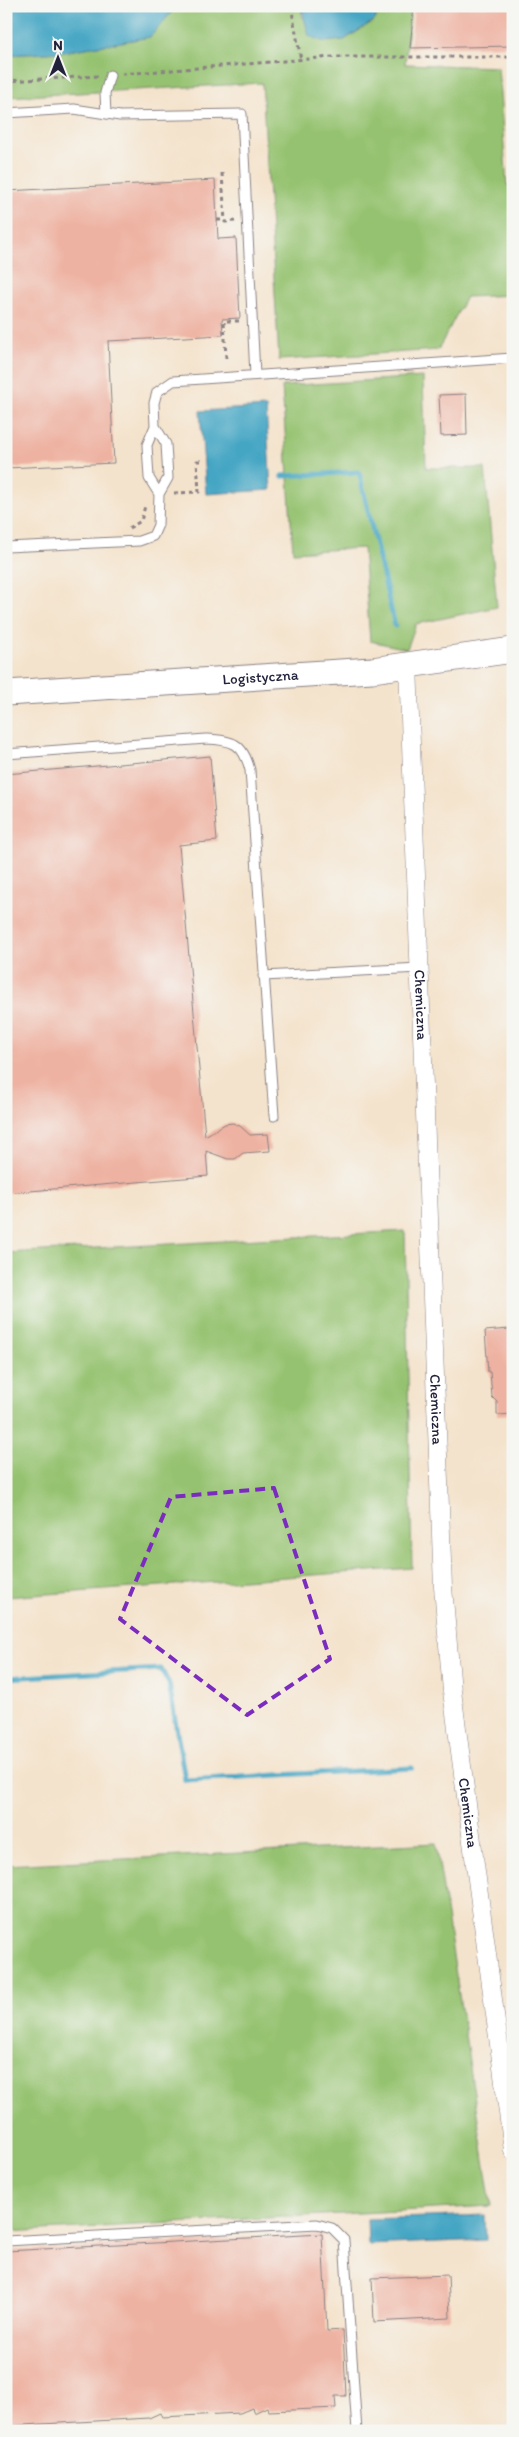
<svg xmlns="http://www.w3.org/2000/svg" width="519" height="2437" viewBox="0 0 519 2437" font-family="Itim,sans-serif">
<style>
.green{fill:#95c270;stroke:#5c7256}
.water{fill:#45a6c4;stroke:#346480}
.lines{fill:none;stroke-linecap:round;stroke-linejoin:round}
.stream{stroke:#45a6c4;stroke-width:5}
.building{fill:#eeb2a2}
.lane-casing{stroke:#8b8284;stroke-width:11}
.street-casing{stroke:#8b8284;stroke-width:19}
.secondary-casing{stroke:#8b8284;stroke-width:27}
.path{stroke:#8b8284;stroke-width:3;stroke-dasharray:4 4;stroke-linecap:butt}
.lane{stroke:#fff;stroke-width:9}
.street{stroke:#fff;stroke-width:18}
.secondary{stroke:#fff;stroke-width:25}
.marked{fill:none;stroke:#7b2cbf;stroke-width:4;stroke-dasharray:10 6;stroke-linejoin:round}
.labels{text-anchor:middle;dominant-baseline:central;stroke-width:4.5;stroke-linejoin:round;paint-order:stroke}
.street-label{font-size:15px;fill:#22223b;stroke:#f6f6f2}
</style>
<rect width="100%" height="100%" fill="#f6f6f2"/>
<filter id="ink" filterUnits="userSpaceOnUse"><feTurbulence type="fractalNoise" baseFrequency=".02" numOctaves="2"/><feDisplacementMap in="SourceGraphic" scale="10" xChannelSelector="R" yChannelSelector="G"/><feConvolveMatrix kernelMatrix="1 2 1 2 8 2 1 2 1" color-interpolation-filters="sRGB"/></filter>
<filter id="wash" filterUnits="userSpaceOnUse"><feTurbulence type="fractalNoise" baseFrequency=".0096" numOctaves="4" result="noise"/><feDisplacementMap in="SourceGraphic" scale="20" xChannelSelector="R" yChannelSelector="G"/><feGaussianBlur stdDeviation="1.12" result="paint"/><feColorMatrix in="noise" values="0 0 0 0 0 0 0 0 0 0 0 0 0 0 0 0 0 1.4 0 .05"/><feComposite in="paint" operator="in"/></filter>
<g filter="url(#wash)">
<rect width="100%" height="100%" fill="#f4e3cc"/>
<!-- green -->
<path class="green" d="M177,6h124l1,11 42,23 31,-20 5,-14h31l-6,58 93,3 9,118h6v110l-47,2 -28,53 -159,10 -17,-277 -256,14v-42l56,-3 87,-15z
M423,377l3,91h59l12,139 -81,17 -9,25 -37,-8 -7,-93 -70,4 -11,-166z
M405,1231l7,337 -406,29v-344z
M436,1843l55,363 -485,26v-367z"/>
<!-- water -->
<path class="water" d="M6,6h171l-27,31 -88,15 -56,3z
M301,6h79l-5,14 -31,20 -19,2 -16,-6z
M266,407l5,83 -65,4 -6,-83z
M485,2215l1,25 -118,5 -1,-26z"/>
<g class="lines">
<!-- stream -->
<path class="stream" d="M282,476l77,-4 36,154
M6,1678l155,-9 8,15 16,96 227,-12"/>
</g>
<g id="blocks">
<!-- building -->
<path class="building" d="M414,6h99v40l-103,2z
M215,180l3,59 18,-1 4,80 -18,1 1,16 -115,6 6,122 -108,5v-277z
M466,394l1,41 -26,1 -2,-41z
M210,756l7,85 -38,4 26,291 20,-12 8,-1 7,3 10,9 18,-1 2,17 -27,2 -8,6h-7l-22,-8 2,25 -202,17v-419z
M509,1329l4,85 -16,1v-13l-5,-5 -2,-25h-2l-3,-41z
M322,2234l5,97 16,-1 3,66h-11l1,12 -67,3 -2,-4 -13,6 -2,-5 -12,5 -78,4 -2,-4 -11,5 -143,8v-175z
M448,2275l2,43 -76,4 -2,-44z"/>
</g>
</g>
<g filter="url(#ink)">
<use href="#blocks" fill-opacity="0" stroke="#8b8284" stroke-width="1"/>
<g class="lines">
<!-- lane casing -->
<g class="lane-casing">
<path id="lane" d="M6,113l68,-4 46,7 122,-2 13,261
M106,114l-1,-21 5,-18
M159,494l-10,-16 -2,-33 8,-19 -1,-23 3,-11 16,-11 340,-23
M6,547l133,-6 14,-5 5,-11 1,-31 9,-16 -2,-34 -11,-18
M6,754l200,-15c27,1 37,4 44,31l24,346
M263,976l157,-8
M6,2241l311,-17 15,4 12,12 13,191"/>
</g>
<!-- street casing -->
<g class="street-casing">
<g id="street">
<path id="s1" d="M408,665l35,922 9,104 61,459"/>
</g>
</g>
<!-- secondary casing -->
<g class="secondary-casing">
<g id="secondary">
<path id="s2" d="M6,693l366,-23 141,-20"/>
</g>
</g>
<!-- path -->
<path class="path" d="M291,6l10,54
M122,74l211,-17h180
M6,81l92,-5
M222,173l3,49 10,-1
M217,220h7
M226,358l-2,-37h17
M174,493l25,-1 -2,-31h6
M129,528l12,-7 4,-15"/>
<!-- lane -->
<use href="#lane" class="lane"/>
<!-- street -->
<use href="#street" class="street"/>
<!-- secondary -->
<use href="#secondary" class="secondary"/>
</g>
</g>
<!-- marked area -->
<path class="marked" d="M274,1488l56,171 -83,56 -127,-96 51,-122z"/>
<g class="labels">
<!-- street labels -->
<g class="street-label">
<text stroke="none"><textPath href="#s2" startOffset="255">Logistyczna</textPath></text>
<text stroke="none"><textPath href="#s1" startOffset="340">Chemiczna</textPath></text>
<text stroke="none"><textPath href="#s1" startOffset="745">Chemiczna</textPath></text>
<text stroke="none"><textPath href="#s1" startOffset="1150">Chemiczna</textPath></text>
</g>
</g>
<!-- margin -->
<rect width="519" height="2437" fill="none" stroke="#f6f6f2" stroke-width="25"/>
<!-- north arrow -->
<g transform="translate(58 58)" stroke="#f6f6f2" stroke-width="4" paint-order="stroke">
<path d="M0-4L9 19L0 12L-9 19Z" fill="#22223b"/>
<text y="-8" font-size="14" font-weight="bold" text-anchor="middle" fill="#22223b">N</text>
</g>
</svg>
